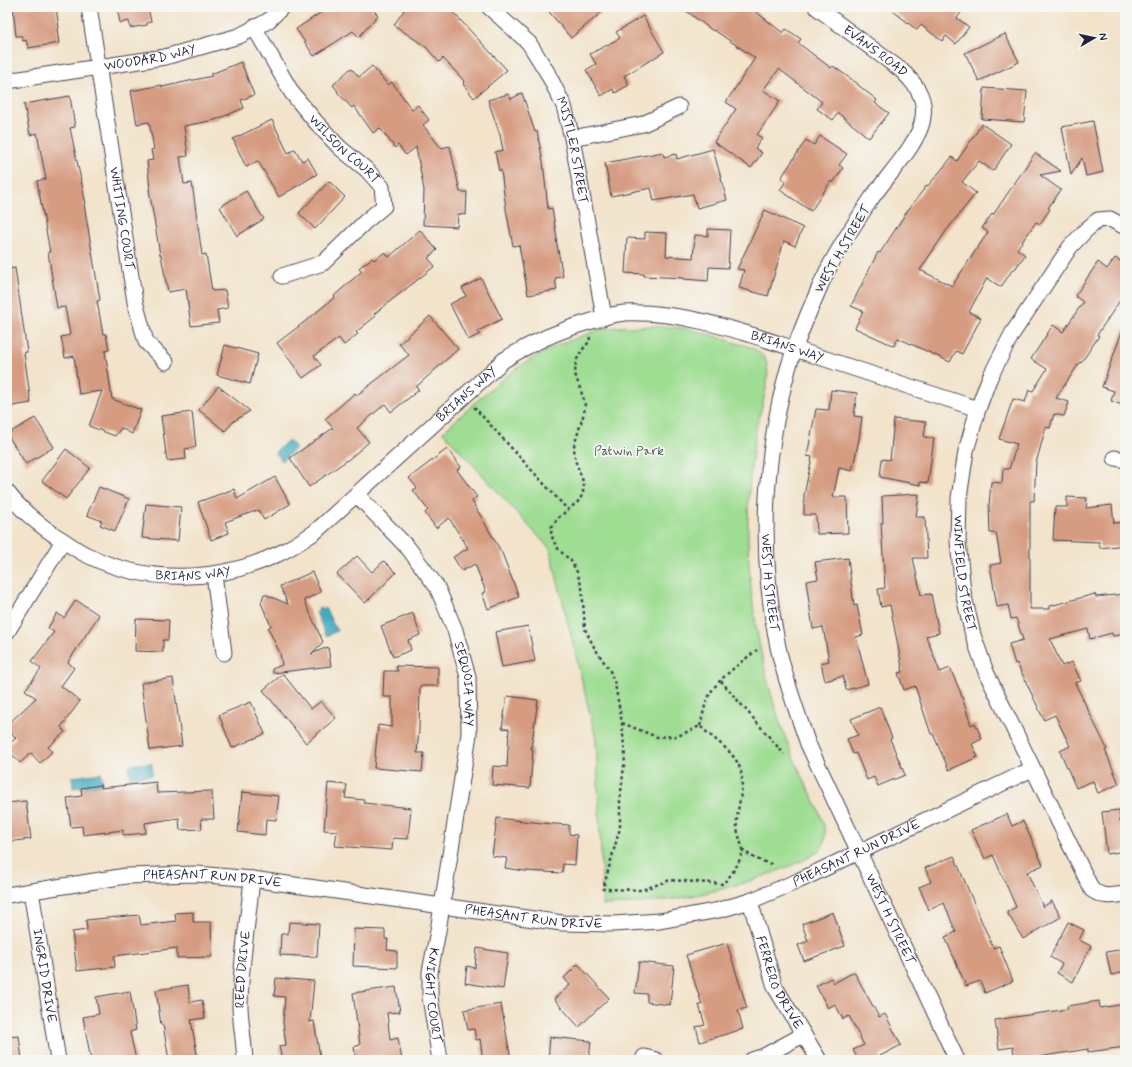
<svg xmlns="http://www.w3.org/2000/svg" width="1132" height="1067" viewBox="0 0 1132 1067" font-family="Mynerve,sans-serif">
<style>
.green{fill:#9edd92;stroke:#608066}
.water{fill:#41acc0;stroke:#32677e}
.building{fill:#d69c81}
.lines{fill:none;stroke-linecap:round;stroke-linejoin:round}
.minor-casing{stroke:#413f50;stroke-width:17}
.path{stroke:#413f50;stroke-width:2.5;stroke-dasharray:3 3;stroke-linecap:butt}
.minor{stroke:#fff;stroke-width:15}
.labels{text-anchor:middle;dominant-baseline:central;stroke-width:3.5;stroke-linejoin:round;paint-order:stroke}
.street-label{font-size:13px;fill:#22223b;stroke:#f6f6f2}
.park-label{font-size:13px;fill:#475a55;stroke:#f6f6f2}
</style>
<rect width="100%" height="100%" fill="#f6f6f2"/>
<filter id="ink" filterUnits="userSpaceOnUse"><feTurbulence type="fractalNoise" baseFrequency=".025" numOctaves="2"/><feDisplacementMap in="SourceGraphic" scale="8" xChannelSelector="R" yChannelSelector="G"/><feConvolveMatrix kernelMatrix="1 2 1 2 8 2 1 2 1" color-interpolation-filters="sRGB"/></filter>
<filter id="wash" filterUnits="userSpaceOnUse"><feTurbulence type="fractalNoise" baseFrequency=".012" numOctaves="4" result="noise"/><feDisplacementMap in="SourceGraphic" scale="16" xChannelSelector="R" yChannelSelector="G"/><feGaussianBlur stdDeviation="0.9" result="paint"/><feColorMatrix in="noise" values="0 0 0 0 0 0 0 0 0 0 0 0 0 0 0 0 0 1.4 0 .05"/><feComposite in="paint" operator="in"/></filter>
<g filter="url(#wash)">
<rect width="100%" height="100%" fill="#f2e3ca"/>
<!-- green -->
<path class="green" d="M656,326c9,1 18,1 26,2 18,3 36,9 54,15 6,2 14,3 20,7 3,2 6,5 9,9 8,14 -4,50 -8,66 -11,62 -12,125 -3,187 8,56 23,112 48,164 7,15 29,51 22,67 -5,13 -22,17 -34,23 -60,25 -122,38 -187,39l-7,-166 -46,-190 -107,-117c45,-41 79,-77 139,-96 8,-3 17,-6 26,-8 16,-2 32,-1 48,-2z"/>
<!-- water -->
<path class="water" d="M289,440l7,8 -14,13 -7,-9z
M319,607l4,2 2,-1 12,23 -11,5 -10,-24 3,-1 -1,-3z
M152,763v12l-22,2 -1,-12z
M101,773l2,11 -30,4 -1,-11z"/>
<g id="blocks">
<!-- building -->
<path class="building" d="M13,7h43l3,21 -2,1 2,14 -31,5 -2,-8 -3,1 -1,-5h-6z
M117,7h31l3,15 -4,1v2l-17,3 -1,-7 -9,2z
M329,7h41l8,8 -19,22 -6,-6 -39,25 -18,-27z
M406,7h42l59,63 -33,28 -11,-14 2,-2 -22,-24 -4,4 -13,-15 -32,-22z
M545,7h63l-37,31z
M681,7h69l33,26 3,-4 15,10 -3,4 33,25 2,-2 25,18v1l19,15 -2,3 14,10 -20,25 -31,-25 -5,7 -16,-11 5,-7 -43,-33 -16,21 17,11 -23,34 5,3 -7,10 7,5 -11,15 -37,-26 22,-33 -10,-7 29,-44 -41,-28 -1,1z
M888,7h77l-8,11 12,9 -13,17 -10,-8 -4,5 -21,-16 -4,5z
M643,16l21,36 -40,24 5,9 -14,8 -2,-4 -12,7 -15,-26 10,-6 -6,-10 30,-16 -4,-6z
M1005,34l14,28 -40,19 -14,-28z
M241,62l13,33 -13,5 3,8 -29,12 -31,6 4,30 -8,1 4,27 8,-1 10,72 4,-1 6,37 13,-1 3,18 -11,2 2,13 -28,3 -5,-37 -18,3 -7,-37h-1l-11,-66h1l-3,-28 6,-1 -2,-10 3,-1 -5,-27 -12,2 -6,-33 31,-6v2l50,-11 -1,-2z
M372,66l16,19 4,-3 20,28 6,-5 11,15 -6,5 18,23 9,-2 10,46h7l-1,23 -8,-1 -1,13 -34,-2 1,-35 -8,-43 -10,8 -8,-10 -3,3 -15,-20 -7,5 -19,-27 -2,2 -14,-15 -1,-3 -4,-5 18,-17 8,9z
M984,88l43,3 -3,31 -42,-3z
M522,93l13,39 2,-1 6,31 5,47 4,-1 5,31h-1l7,38 -8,1 2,12 -29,5 -9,-50 -6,1 -7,-37 -5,-39 -2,1 -4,-19 8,-2 -3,-15 -12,-35 20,-6 3,5z
M70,96l5,31 -5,1 16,76h-2l16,96 -3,1 6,33h3l3,16 -4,1 7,48 29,11 -9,24 -11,-6 -6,8 -26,-10 13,-35 -23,3 -5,-38 -9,2 -4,-21 9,-2 -5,-28 -8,1 -9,-56h2l-13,-71 9,-2 -9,-46 -7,2 -6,-31z
M272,120l16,33 7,-4 7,12 6,-3 9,16 -38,23 -21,-36 -12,6 -13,-28z
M1093,121l10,51 -17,4 -4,-18 -11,17 -9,-48z
M982,124l29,20 -18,27 -14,-10 -17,21 14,11 -30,38 -26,39 32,16 36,-54 -6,-4 10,-14 1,1 42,-62 26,18 -21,4 21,15 -13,18 2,1 -10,15 -4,-2 -19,27 8,6 -10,14h-2l-12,18 -14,-9 -18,34 12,6 -19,36 -6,-3 -6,11 -52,-24 -4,8 -39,-18 8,-17 -12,-5 27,-54 2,1 26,-40 21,-28 1,1 24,-29 5,4z
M820,136l27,18 -8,11 4,3 -10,15 -2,-2 -20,30 -31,-21 6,-9 -5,-3 25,-38 8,5z
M713,149l14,51 -30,8 -4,-14 -39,7 -3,-13 -40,8 -6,-33 58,-11 1,5 12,-3 1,5z
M329,181l16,16 -30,32 -16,-16z
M246,191l18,28 -27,17 -17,-29z
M765,210l38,18 -8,18 -11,-5 -16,55 -29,-8 5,-18 -7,-1z
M708,229l22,1 -2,38 -19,-1 -1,14 -24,-2v-1l-40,-2v-2l-19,-1 2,-35 18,1v-7l22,1 -1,23 27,2 2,-23 13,1z
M420,230l17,20 -9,8 7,8 -61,48 2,2 -20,16 2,2 -14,11 -5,-7 -25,18 7,9 -18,13 -26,-35 30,-23 28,-23 -1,-1 28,-25 -3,-3 13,-10 2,2 11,-8 4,5z
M1115,258l10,6v29l-28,42 2,1 -18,27 -1,-1 -24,36 13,4 -5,14 -10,-2 -4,14 -4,-1 -10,36 -2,38h-4v108h20v-3l45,-12 1,3 29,-3v40l-12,2 -1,-3 -22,6 -2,-10 -38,10 12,27 10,-4 9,19 -6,2 32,66 -2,1 14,34 -21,9 -5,-12 -17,7 -16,-37 10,-5 -15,-31 -11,5 -27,-57 -2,1 -6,-20 14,-4 -7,-22 -5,1 -3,-14 -11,2 -7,-42 11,-2 -5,-30h-6l-1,-27 2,-24 11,1 1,-14h6l8,-25 -18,-5 14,-40 12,3 4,-12 4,1 14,-22 -16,-10 22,-34 10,7 20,-30 -8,-6 23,-34 9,7z
M15,268l12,84 -3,1 7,50 -24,4v-138z
M481,278l21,41 -24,12 2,3 -12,6 -18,-36 16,-8 -4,-8z
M430,316l28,33 -42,38 3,3 -28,22 -6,-8 -28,24 12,14 -20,17 -40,28 -19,-29 43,-30 -8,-9 30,-26 2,2 52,-40 -10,-11z
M1123,329h2v77l-14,-5 3,-10 -12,-4z
M225,345l33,9 -8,30 -33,-9z
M218,386l32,25 -16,10 -9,10 -26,-21z
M831,390l26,3 -3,23 8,1 -3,22 -7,32 -13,-3 -6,29h14l1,36 -31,1 -1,-19h-12v-20l8,-38 -5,-1 9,-47 13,1z
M192,412l4,35 -11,2 1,10 -19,2 -6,-45z
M35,418l19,29 -28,17 -19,-30z
M894,419l32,3 -2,15 10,1 -6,45 -8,-1v3l-40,-8 2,-18 8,1z
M66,449l24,19 -24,31 -24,-18z
M447,449l14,18 -4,3 20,27 -5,4 30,52 17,44 -31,12 -6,-16 4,-1 -11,-28 -13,7 -9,-14 15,-9 -19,-30 -13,10 -11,-15 3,-3 -15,-20 4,-2 -8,-10z
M275,477l15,27 -26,16 -6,-10 -33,12 4,11 -18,7 -13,-38 36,-13 3,10z
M99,487l30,12 -14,32 -15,-6 2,-4 -15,-6z
M919,494l-3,23h9l2,41h-14l8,37 10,-1 8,39 -13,3 14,36 10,-4 10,23 11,34 4,-2 7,16 -10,5 6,13 -29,13 -16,-36h-2l-16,-48 -11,4 -6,-17 5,-1 -13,-67 -9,2 -3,-18 7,-1 -4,-65h2l-1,-27z
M1067,497l20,1 -1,10 26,-3 2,18 11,-1v23l-25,3 -1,-6 -46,-2 2,-33h12z
M146,504l35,3 -3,34 -36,-3z
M357,556l15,16 12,-11 12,12 -31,30 -28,-29z
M848,558l6,48 3,-1 6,30 -7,2 12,47 -22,6 -3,-14 -18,5 -4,-18 8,-2 -6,-34 -10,2 -7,-48 12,-2 -3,-17z
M312,572l9,20 -17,8 19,42 -12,12 17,-7 3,19 -58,7 -1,-4 10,-4 -2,-12 -12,-25 3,-2 -10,-23 3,-9 24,10 -8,-18z
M76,600l23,15 -31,47 6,6 -13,18 19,15 -19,26 4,5 -17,15 4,5 -12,11 -9,-10 -11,10 -13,-14v-3l9,-8 -9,-10v-3l29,-27 -11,-8 16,-21 -9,-8 22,-29 -6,-4 9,-15 7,5z
M413,613l7,22 -12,5 3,10 -18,7 -12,-31z
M136,619l33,1 -1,20h-5v12l-28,-1z
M528,626l7,35 -33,6 -7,-35z
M396,666l42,1v19h-18l-1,44 -2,23h7l-2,19 -48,-4 4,-43 14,2v-30h-9l1,-26h14z
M283,674l28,35 10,-8 15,17 -30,25 -43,-53z
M173,678l9,68 -32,4 -9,-67z
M507,696l31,4 -7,49h2l-3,39 -38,-3 1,-19 14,1 2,-38 -7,-1z
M251,702l14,32 -33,14 -13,-33z
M880,707l12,31 -2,1 15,36 -27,11 -4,-9 -7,3 -11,-27 -3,1 -6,-15 11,-4 -7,-16z
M156,782l1,11 55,-2 2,28h-13l1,10 -22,1 -1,-12 -34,5 1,10 -23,2v-5l-40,5 -1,-9 -11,1 -4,-29 15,-2 -1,-8 20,-3v3z
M328,783l19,2 -2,13 19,2v3l47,5 -3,31 -15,-1 -1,12 -57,-4 2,-15 -13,-1z
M242,792l37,4 -3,24 -10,-1 -1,16 -27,-3z
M26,801l5,38 -24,3v-39z
M1119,810l1,11 5,-1v31l-18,3 -5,-42z
M1007,814l5,12 11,-5 20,44 -16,7 16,35 9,-6 9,16 -38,22 -16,-27 9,-5 -23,-52 -8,4 -14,-29z
M497,818l45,5 27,2v9l8,1 -2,30 -12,-1 -1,9 -37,-2 -20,-3 2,-10 -15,-2z
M954,856l39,92 6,-2 14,35 -28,12 -5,-12 -14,5 -21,-49 11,-5 -12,-29 -15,7 -10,-23 12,-5 -6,-14z
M193,912v10h18l1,35 -35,1v-10l-63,8 1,11 -38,4 -5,-39 15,-2 -1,-10 53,-5 2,10 35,-4 -1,-8z
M833,912l12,34 -41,15 -6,-16 10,-4 -6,-17z
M289,922l30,2 -2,33 -37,-2 1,-21h7z
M1068,922l16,8 -5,10 12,6 -18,36 -16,-9 5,-9 -12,-7z
M354,929l31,1v9h3l-1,11 10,1v17l-44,-2z
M727,943l20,65 -9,2 5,19 -43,13 -4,-15 9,-2 -6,-20h3l-16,-50z
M477,948l31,5 -5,36 -38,-6 2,-17 8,2z
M1125,949v23l-14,3 -5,-23z
M639,962l35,4 -4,39 -23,-3v-8l-12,-1z
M578,964l31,34 -30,29 -25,-28 16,-14 -6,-7z
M854,972l25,45 6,-3 16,31 -21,11 2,4h-24l-5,-10 11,-5 -15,-29 -6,3 -8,-15 -7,4 -12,-22 15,-8 3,5z
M276,978l38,3 -4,41 4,-1 6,36 -20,3h-18l-3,-14 7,-1 -3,-23 2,-25 -11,-1z
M188,985l2,17 12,-2 3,18 -14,2 7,40h-29l-6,-35h-2l-5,-35z
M396,987l4,25 -13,1 3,27 8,-2 4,22h-46l-2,-13 6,-2 -7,-52z
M130,991l6,39 -6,2 6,28h-45l-8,-43 16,-3 -3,-17z
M1099,1001l1,7 25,-4v43l-37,5v-3l-56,9 1,2h-18l-2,-13 -14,2 -4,-29 73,-11 -1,-3z
M501,1004l10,56h-28l-3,-21 -4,1 -2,-11 -6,1 -4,-20z
M19,1036l3,24h-15v-23z
M550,1037l41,4 -2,19h-41z"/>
</g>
</g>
<g filter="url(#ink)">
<use href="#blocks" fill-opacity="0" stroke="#413f50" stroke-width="1"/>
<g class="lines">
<!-- minor casing -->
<g class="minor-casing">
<g id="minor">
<path id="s1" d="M89,7l46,295 11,40 20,20"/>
<path id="s2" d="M489,7l40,36 18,29 17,34 8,32 32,179"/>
<path id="s3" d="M816,7l85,63c14,13 25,27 22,47 -2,25 -38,61 -52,82 -19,29 -40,60 -53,92 -11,25 -22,51 -30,78 -25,90 -29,187 -10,278 7,33 19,65 30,97l149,316"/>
<path id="s4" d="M254,27l38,66 23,28 24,26 28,23 15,17 2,19 -19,16 -42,41 -41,13"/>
<path id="s5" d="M7,81l158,-24 74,-21 29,-15 14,-14"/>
<path d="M572,138l71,-14 36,-17"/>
<path id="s6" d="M1125,227l-15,-8 -12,1 -12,10 -16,17 -58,87 -23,45 -11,30 -12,42 -7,47 -1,43 5,51 10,43 13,37 106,218c12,8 19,6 33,4"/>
<path d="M1115,458l10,2"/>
<path id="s7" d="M7,492c16,21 37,37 60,51 6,4 13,9 20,12 59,30 133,27 191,-1 13,-6 25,-14 37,-22l189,-172c28,-18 56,-30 88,-39 10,-3 21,-7 32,-8 59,-2 116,18 171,36 61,20 122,40 183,60"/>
<path id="s8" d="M357,495l52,54 28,38 18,43 13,47 1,57 -31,197 -8,41v25l10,63"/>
<path d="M214,574l10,79"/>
<path d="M7,632l56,-91"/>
<path id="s9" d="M31,891l27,169"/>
<path id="s10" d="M7,895l119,-19 71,-2 55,5 310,44 51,1 47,-3 59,-11 31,-9 48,-20 61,-29 173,-83"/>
<path id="s11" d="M750,901l25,86 44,73"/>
<path d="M644,1057l12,3"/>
<path id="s12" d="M245,1060c-1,-17 -4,-35 -5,-52 0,-43 8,-86 12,-129"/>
<path d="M752,1060l12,-4 39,-21"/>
</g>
</g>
<!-- path -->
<path class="path" d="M590,337l-1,5 -7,8 -6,11 -1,13 10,29 -1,10 -10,33 1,14 9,24 -1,8 -3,8 -22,18 -6,8 -1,8 3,8 5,8 12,11 6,11 5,16 3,41 9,18 16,24 5,13 7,39 3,34 -5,43v28l-17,61 39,1 28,-10 53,4c8,-9 18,-21 19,-34 0,-8 -5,-16 -5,-24 -1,-18 9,-40 3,-58 -6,-17 -27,-29 -40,-42l-22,10 -21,1 -35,-14
M474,407l94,103
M721,681l63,73
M700,726c3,-10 4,-21 9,-30 6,-15 35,-36 48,-46
M742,850l14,9 18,6"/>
<!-- minor -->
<use href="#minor" class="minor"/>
</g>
</g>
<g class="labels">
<!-- street labels -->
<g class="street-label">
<text stroke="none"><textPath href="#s3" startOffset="74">EVANS ROAD</textPath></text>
<text stroke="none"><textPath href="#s5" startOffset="145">WOODARD WAY</textPath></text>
<text stroke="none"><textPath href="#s4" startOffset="153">WILSON COURT</textPath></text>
<text stroke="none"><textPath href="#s2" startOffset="171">MISTLER STREET</textPath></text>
<text stroke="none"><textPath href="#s1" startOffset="214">WHITING COURT</textPath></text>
<text transform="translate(843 249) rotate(-60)">WEST H STREET</text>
<text stroke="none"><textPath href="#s7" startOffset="896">BRIANS WAY</textPath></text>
<text stroke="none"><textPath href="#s7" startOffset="548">BRIANS WAY</textPath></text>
<text stroke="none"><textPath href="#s7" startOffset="212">BRIANS WAY</textPath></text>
<text stroke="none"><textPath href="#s6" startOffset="422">WINFIELD STREET</textPath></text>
<text stroke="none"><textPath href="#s3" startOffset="664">WEST H STREET</textPath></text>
<text stroke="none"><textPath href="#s8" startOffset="224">SEQUOIA WAY</textPath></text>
<text stroke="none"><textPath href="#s10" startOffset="867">PHEASANT RUN DRIVE</textPath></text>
<text stroke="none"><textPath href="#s10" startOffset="207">PHEASANT RUN DRIVE</textPath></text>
<text stroke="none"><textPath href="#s10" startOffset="531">PHEASANT RUN DRIVE</textPath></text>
<text stroke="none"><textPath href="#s3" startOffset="1024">WEST H STREET</textPath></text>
<text stroke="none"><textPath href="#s12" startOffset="91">REED DRIVE</textPath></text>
<text stroke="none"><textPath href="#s9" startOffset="86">INGRID DRIVE</textPath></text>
<text stroke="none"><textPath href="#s11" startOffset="87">FERRERO DRIVE</textPath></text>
<text stroke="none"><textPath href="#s8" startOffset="539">KNIGHT COURT</textPath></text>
</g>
<!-- park labels -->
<g class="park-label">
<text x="629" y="451">Patwin Park</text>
</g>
</g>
<!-- margin -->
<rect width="1132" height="1067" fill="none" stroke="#f6f6f2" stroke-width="24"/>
<!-- north arrow -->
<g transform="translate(1094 38) rotate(81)" stroke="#f6f6f2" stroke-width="3" paint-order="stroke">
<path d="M0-3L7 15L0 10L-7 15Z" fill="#22223b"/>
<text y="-6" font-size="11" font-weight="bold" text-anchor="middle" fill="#22223b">N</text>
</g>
</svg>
